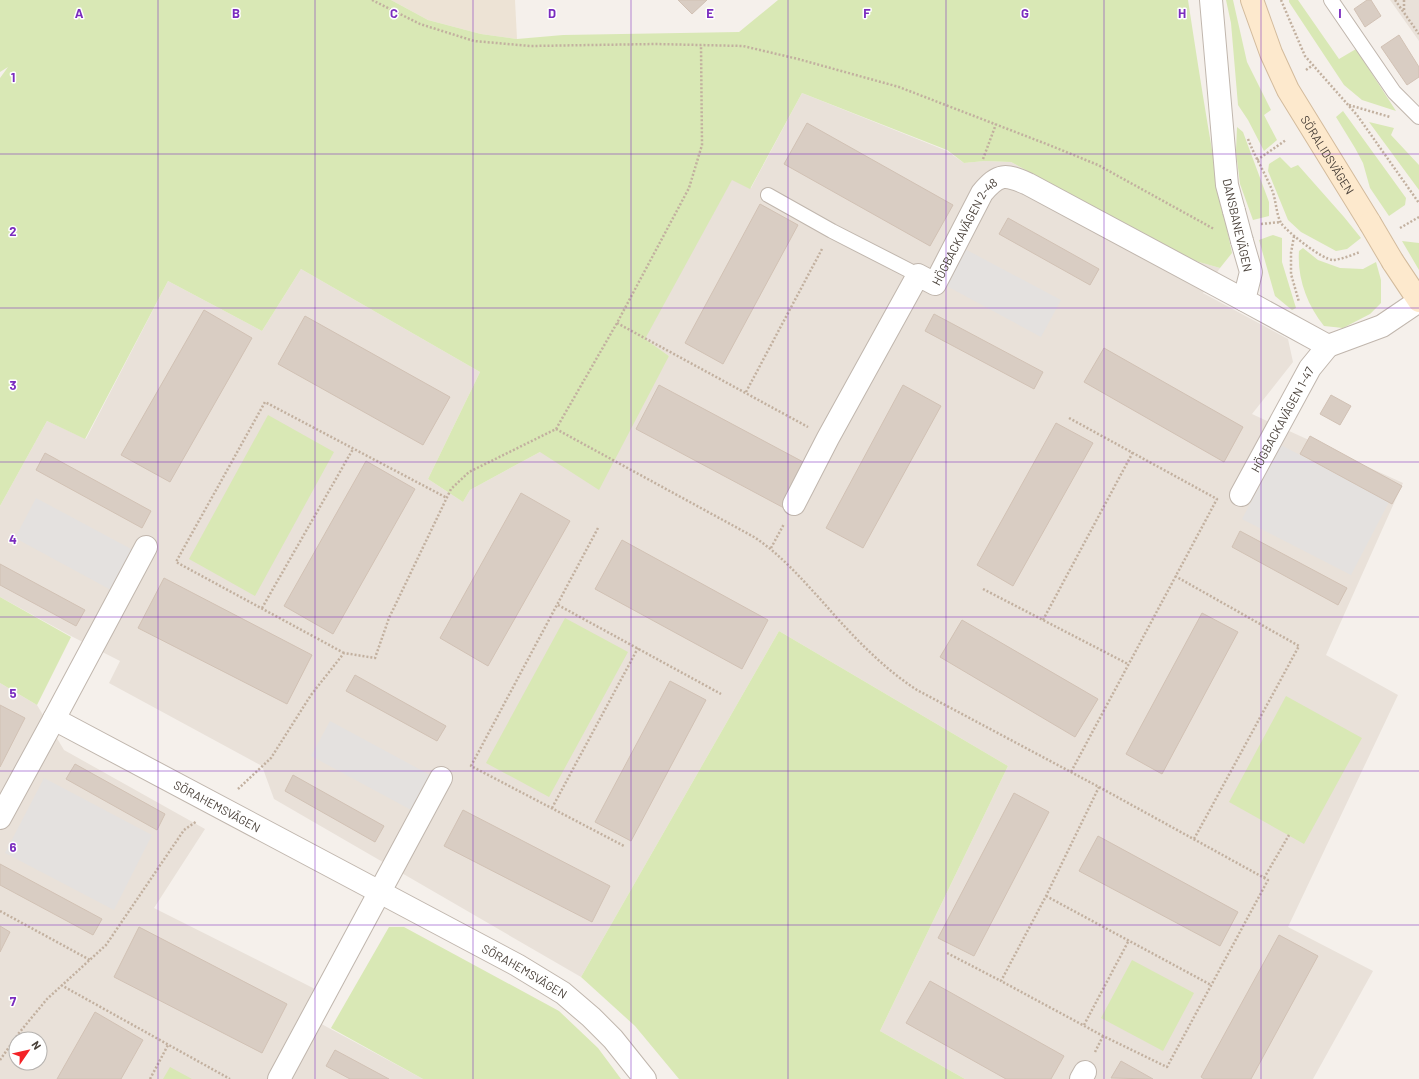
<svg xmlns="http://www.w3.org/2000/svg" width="1419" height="1079" viewBox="0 0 1419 1079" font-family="Barlow,sans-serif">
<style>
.residential{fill:#e9e1d9;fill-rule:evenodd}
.education{fill:#ede3d5}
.green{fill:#d9e8b5}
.parking{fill:#e4e1df}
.building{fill:#d9cdc3;stroke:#d1c1b4}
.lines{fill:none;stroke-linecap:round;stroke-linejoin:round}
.lane-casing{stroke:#c0b6ad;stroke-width:16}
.street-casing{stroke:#c0b6ad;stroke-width:24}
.secondary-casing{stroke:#d3bb9c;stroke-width:24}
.path{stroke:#c2b09f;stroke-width:2.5;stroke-dasharray:2 2;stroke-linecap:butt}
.lane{stroke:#fff;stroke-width:14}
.street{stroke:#fff;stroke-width:22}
.secondary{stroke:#fde9cd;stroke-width:22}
.street-bridge-casing{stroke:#c0b6ad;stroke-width:24;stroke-linecap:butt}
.secondary-bridge-casing{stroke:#d3bb9c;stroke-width:24;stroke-linecap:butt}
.street-bridge{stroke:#fff;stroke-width:22}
.secondary-bridge{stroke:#fde9cd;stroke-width:22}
.grid{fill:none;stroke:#7b2cbf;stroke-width:1;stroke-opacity:0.55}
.labels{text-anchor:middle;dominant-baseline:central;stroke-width:3;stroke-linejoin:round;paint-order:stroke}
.street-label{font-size:12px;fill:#494039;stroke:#fff}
.grid-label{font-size:13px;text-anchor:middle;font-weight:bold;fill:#7b2cbf;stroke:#fff;stroke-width:3;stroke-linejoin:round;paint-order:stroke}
</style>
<rect width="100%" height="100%" fill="#f5f0eb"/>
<!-- residential -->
<path class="residential" d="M1390,0h29v41z
M802,93l145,58 17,12 21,-2 26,1 178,97 31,9 -17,25 85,46 5,23 -41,52 151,69 -77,172 72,40 -110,232 85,44 -60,108h-348l-85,-48 128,-265 -229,-135 -198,346 -307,-178 -12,-33 -153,-83 11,-22 -49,-25 -71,-39v-91l47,-85 39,18 82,-158 94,50 39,-62 179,103 -52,107 35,23 7,-12 70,-38 129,-96 -25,-17 88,-160 19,9z
M0,683l37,22 27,45 141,79 -51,79 161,81 -12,25 120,65h-423zM16,1039h24v24h-24z"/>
<!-- education -->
<path class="education" d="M391,0h124l2,39 -36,-5 -53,-14z"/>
<!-- green -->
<path class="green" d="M0,0h391l37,20 53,14 36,5 46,-4 176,-3 39,-32h410c13,85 26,169 44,253l-12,15 -28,-8 -181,-98 -26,-1 -21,2 -17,-13 -145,-57 -52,96 -18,-9 -87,159 24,17 -70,134 -59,-38 -70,38 -7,12 -35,-23 52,-107 -179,-103 -39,62 -94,-50 -83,158 -38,-18 -47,85v-428l8,-11 -8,5z
M1226,0h7l14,62 24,48 -7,5 13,25 -13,11 -16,-31 -10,-15 -7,-82z
M1289,0h9l41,59 17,-10 40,62 -34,-11 -18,-15 -55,-83z
M1343,111l63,87 -1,7 -16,11 -19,-28 -7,-25 -8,-15 -19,-31z
M1369,122l25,6 -3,7 28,30v25z
M1237,127l6,5 26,70v14l-16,4 -13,-36 -4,-33z
M1280,157l11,11 7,-3 46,52 17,21 -14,11 -11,2 -35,-19 -13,-12 -20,-49 1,-7z
M1273,235l9,3v24l14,46 -4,2 -17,-14 -16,-56z
M1402,241l17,2v27z
M1303,248l15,12 22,8 23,1 13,-7 5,18v23l-11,11 -27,14 -19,-2c-17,-21 -27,-48 -25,-75z
M268,415l66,37 -79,144 -66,-37z
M0,597l71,40 -34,68 -37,-22z
M565,618l63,34 -79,145 -63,-34z
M779,631l229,135 -128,265 85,48h-286l-44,-53 -54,-49z
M1286,696l76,42 -58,106 -75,-42z
M389,927h15l155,84 39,37 23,31h-198l-92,-51z
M1132,960l62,33 -31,58 -62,-33z
M170,1067l22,12h-29z"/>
<!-- parking -->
<path class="parking" d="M963,248l98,52 -20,37 -98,-53z
M1281,445l108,57 -38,73 -109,-56z
M36,498l97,52 -22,40 -96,-52z
M330,721l102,55 -19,35 -102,-55z
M44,778l108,57 -38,75 -109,-57z"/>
<!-- building -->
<path class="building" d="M678,0h29l-15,14z
M1367,0h4l10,16 -16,11 -11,-18z
M1399,35l20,32v10l-12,8 -26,-38z
M807,123l146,82 -23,41 -146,-82z
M760,204l38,21 -75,139 -38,-21z
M1008,218l91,51 -9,16 -91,-51z
M204,310l48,28 -82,144 -49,-27z
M934,314l109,58 -9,17 -109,-58z
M305,316l145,81 -27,48 -145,-81z
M1104,348l139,79 -19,35 -140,-80z
M659,385l148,79 -23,44 -148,-79z
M903,385l38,21 -78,142 -37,-20z
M1331,395l20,11 -11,19 -20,-11z
M1056,423l37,20 -80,143 -36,-21z
M1310,436l92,50 -10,18 -92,-50z
M45,453l106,58 -9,17 -106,-58z
M366,461l49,28 -82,145 -49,-28z
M521,493l49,28 -82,145 -48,-28z
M1240,531l107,57 -9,17 -106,-58z
M622,540l146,80 -26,49 -147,-80z
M0,564l85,46 -9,16 -76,-41z
M164,578l148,77 -25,49 -149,-76z
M1202,613l36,19 -76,142 -36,-20z
M962,620l136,79 -23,38 -135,-80z
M355,675l91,51 -9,15 -91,-50z
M670,681l36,19 -75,141 -36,-19z
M0,705l25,13 -25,49z
M75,764l90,50 -8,16 -91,-51z
M293,775l91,51 -9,16 -90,-51z
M1014,793l35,19 -75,144 -36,-18z
M463,810l147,76 -18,36 -148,-76z
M1098,836l140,76 -18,34 -141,-75z
M0,864l102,55 -9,16 -93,-50z
M0,926l10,6 -10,20z
M139,927l148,77 -25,49 -148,-76z
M1279,935l39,21 -67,123h-47l-3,-2z
M930,981l134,75 -13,23h-45l-100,-56z
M95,1012l48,28 -22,39h-64z
M335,1050l54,29h-39l-24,-13z
M1121,1061l32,18 -42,-1z"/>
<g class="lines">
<!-- lane casing -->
<g class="lane-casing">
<path id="lane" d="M1331,0l63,92 25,25
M768,195l64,36 86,44"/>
</g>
<!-- street casing -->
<g class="street-casing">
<g id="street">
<path d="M1211,0l16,185 7,26"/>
<path d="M1242,241l9,31 -7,28 84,46 54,-20 37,-25"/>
<path id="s1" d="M1241,495l69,-127 18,-22"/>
<path id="s2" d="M794,504l34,-66 90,-163 17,9 47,-91c17,-20 23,-19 46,-9l216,116"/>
<path id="s3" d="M146,547l-92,172 463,246 46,28 28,24 22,22 32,40"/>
<path d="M0,818l54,-99"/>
<path d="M279,1079l162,-301"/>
<path d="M1081,1079l4,-7"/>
</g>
</g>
<!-- secondary casing -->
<g class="secondary-casing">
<g id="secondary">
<path id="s4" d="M1252,0l19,53 17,37 82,133"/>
<path d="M1393,262l26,39"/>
</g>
</g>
<!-- path -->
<path class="path" d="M372,0l48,24 54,17 56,5 126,-2 87,2 55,13 101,28 150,58 49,20 116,64
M1281,0l24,56 52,59 62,88
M1395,0l24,34
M1404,0v11
M1306,70l7,-5
M1349,105l41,12
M1248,139c7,18 17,34 24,51 4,9 4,24 9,33 6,9 42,37 52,37 10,-1 19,-5 27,-8
M983,159l13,-35
M1257,160l29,-20
M1261,224l20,-2
M1400,228l19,-11
M1294,236l-3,17v21l8,28
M617,323l191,104
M746,392l76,-143
M1069,418l148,81 -146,273
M556,429l198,108c26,17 46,40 67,63 29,33 59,66 96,90l182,97 169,93 -101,187 -64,-31 -102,-55 45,-85 53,-109
M598,528l-127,238 153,80
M771,548l13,-24
M1175,576l124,70 -105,193
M983,589l145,75
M558,605l163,89
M262,608l91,-159
M1043,620l90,-168
M344,653l-168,-91 89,-160 182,96
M238,789l33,-31 40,-63 33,-42 31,5 14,-40 62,-129 18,-17 87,-43 61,-106 72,-135 13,-43 -1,-100
M552,808l86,-160
M1264,878l25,-43
M1046,896l165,89
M0,911l90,49
M947,953l54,28
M61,985l169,94
M1084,1025l45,-85
M1095,1052l8,-16
M0,1060l19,-27 28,-34 59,-54 78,-115 13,-9
M150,1079l18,-34"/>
<!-- lane -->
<use href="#lane" class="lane"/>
<!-- street -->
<use href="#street" class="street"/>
<!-- secondary -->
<use href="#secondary" class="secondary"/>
<!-- street-bridge casing -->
<g class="street-bridge-casing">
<path id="street-bridge" d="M1234,211l8,30"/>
</g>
<!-- secondary-bridge casing -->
<g class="secondary-bridge-casing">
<path id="secondary-bridge" d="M1370,223l23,39"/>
</g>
<!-- street-bridge -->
<use href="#street-bridge" class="street-bridge"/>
<!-- secondary-bridge -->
<use href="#secondary-bridge" class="secondary-bridge"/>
</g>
<!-- grid -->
<path class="grid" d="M158,0v1079M315,0v1079M473,0v1079M631,0v1079M788,0v1079M946,0v1079M1104,0v1079M1261,0v1079M0,154h1419M0,308h1419M0,462h1419M0,617h1419M0,771h1419M0,925h1419"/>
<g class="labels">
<!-- street labels -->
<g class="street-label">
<text stroke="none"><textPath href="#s4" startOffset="173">SÖRALIDSVÄGEN</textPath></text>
<text transform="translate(1238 225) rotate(77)">DANSBANEVÄGEN</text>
<text stroke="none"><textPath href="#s2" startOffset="340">HÖGBACKAVÄGEN 2-48</textPath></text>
<text stroke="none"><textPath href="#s1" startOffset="86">HÖGBACKAVÄGEN 1-47</textPath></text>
<text stroke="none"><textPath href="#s3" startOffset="380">SÖRAHEMSVÄGEN</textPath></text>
<text stroke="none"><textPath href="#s3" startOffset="729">SÖRAHEMSVÄGEN</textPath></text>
</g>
</g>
<g class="grid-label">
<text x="79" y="18">A</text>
<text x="236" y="18">B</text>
<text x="394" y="18">C</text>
<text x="552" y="18">D</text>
<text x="710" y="18">E</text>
<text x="867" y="18">F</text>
<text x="1025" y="18">G</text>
<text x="1182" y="18">H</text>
<text x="1340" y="18">I</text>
<text x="13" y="82">1</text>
<text x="13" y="236">2</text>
<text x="13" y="390">3</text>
<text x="13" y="544">4</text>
<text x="13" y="698">5</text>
<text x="13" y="852">6</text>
<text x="13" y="1006">7</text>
</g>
<!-- north arrow -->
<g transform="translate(28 1051) rotate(56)"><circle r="19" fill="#ffffff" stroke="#b6b3b0"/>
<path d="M0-3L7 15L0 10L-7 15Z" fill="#f42327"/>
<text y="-6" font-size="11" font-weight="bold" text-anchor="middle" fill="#494039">N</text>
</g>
</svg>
